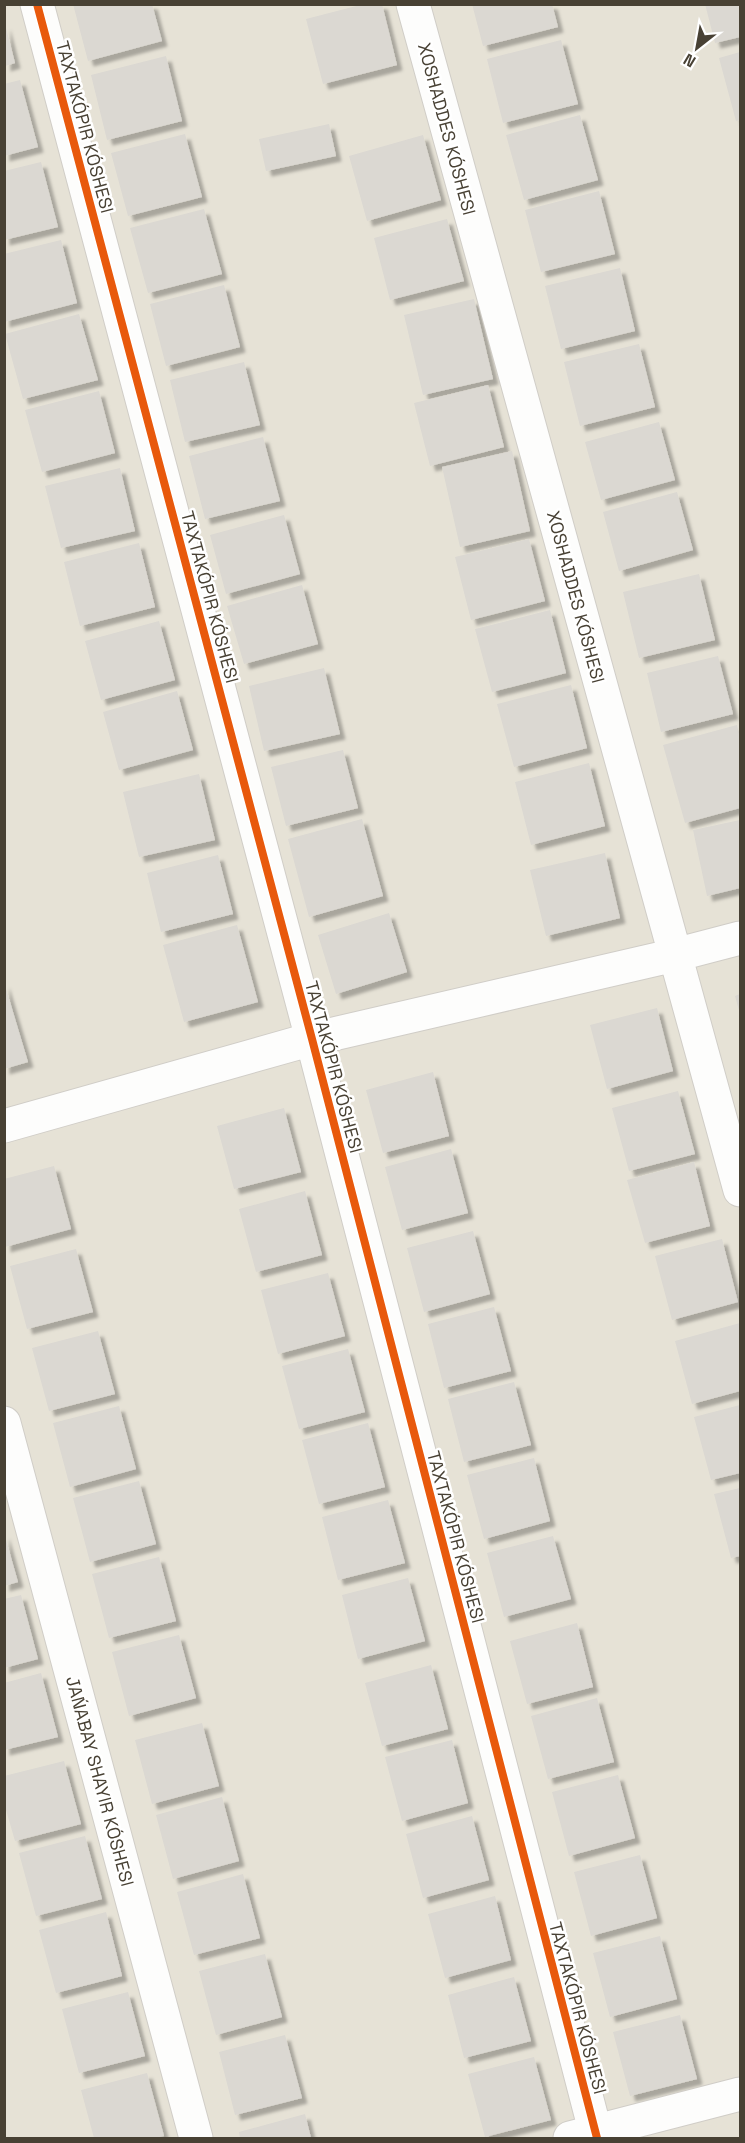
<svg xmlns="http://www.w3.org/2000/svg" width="745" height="2143" viewBox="0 0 745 2143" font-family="'Space Grotesk',sans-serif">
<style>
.residential{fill:#e6e2d6}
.building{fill:#dbd8d2;filter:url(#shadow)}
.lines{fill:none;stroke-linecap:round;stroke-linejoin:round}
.minor-casing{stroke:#d0cdc7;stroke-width:35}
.minor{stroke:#fdfdfc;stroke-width:33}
.cycleway-casing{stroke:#fff;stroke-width:11}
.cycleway{stroke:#e8590c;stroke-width:8}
.labels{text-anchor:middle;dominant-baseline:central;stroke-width:5;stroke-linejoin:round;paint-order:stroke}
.street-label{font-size:18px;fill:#484134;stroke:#fff}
</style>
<defs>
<filter id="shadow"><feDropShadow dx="5.5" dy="5.5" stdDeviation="1.5" flood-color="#0004"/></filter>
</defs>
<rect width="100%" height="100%" fill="#f2f0ea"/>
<!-- residential -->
<path class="residential" d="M5,5h735v2133h-735z"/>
<!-- building -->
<path class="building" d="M73,4h79l10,37 -74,20z
M364,4h18l15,61 -74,19 -17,-65z
M472,4h80l6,23 -75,19z
M705,4h35v33l-25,6z
M5,24l10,39 -10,3z
M561,40l17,64 -75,19 -16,-64z
M740,52v68l-4,1 -17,-63z
M166,56l16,65 -75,19 -16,-65z
M20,80l18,67 -34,9v-72z
M580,115l18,65 -74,20 -18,-65z
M329,124l7,32 -70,15 -7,-32z
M185,134l17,63 -74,19 -17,-63z
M423,135l18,65 -74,21 -18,-65z
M41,162l17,65 -54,13v-69z
M599,191l16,63 -74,18 -16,-62z
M204,209l18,65 -74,19 -18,-65z
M447,219l17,62 -74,19 -16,-62z
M61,240l16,63 -73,19v-68z
M620,268l15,63 -74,18 -16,-63z
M224,285l16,62 -74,19 -16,-62z
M474,299l19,80 -70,16 -19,-80z
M79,314l19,66 -75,19 -18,-65z
M639,344l16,63 -75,19 -16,-64z
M244,362l16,63 -75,17 -15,-62z
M488,385l16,62 -74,19 -16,-63z
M99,391l16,62 -73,19 -17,-62z
M659,422l16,58 -74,20 -16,-58z
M263,437l17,64 -75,18 -16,-63z
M512,451l18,80 -70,16 -18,-80z
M120,468l15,63 -74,17 -16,-62z
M677,492l16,58 -74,21 -16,-59z
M284,515l16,59 -74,20 -16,-59z
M529,539l16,62 -74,19 -16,-63z
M139,543l16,64 -75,19 -16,-64z
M699,574l16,66 -76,18 -16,-66z
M302,585l16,59 -74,20 -17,-58z
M550,610l16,63 -74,19 -17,-63z
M159,621l16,59 -74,20 -16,-59z
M718,656l15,58 -72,18 -14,-59z
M324,668l16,66 -76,17 -15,-65z
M571,685l16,63 -73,19 -17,-63z
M177,691l16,59 -74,20 -16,-58z
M737,725l3,13v70l-55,15 -22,-78z
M343,750l15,58 -72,18 -15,-59z
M589,763l16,63 -74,19 -16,-63z
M199,774l16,66 -76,17 -16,-65z
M362,819l21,77 -74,21 -21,-78z
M740,820v68l-33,8 -14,-66z
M605,853l15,65 -74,18 -16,-66z
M218,855l15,59 -72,18 -14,-59z
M389,913l18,59 -71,22 -18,-59z
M237,925l21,77 -74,20 -21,-77z
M4,982l24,80 -24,7z
M740,994v20l-5,-18z
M657,1008l16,63 -66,18 -17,-64z
M433,1072l16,64 -66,17 -17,-63z
M678,1091l17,63 -66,17 -17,-63z
M284,1108l17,64 -67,17 -17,-63z
M451,1149l17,64 -66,17 -17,-63z
M694,1162l16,64 -65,17 -18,-63z
M54,1166l17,63 -66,18 -1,-68z
M305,1191l17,64 -66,17 -17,-63z
M473,1231l17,63 -66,18 -17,-64z
M722,1239l16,63 -66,18 -17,-64z
M76,1249l17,63 -66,17 -17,-63z
M328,1273l17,63 -67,18 -17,-64z
M494,1307l17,64 -67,17 -16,-64z
M740,1323v68l-48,13 -17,-63z
M98,1331l17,63 -66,17 -17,-63z
M348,1349l17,63 -66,17 -17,-63z
M514,1382l17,63 -67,17 -16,-63z
M740,1405v68l-29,7 -17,-63z
M119,1406l17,63 -66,18 -17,-64z
M368,1423l17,64 -66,17 -17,-64z
M534,1458l16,63 -66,18 -17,-64z
M139,1481l17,63 -66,18 -17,-64z
M740,1488v68l-9,2 -17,-64z
M388,1500l17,63 -67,17 -16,-63z
M4,1533l14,49 -14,4z
M553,1536l18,63 -67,18 -17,-64z
M159,1557l17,64 -67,17 -17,-64z
M408,1578l17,63 -67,18 -16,-64z
M21,1595l17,64 -34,9v-69z
M577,1623l16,64 -66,17 -17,-63z
M179,1635l17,63 -67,18 -17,-64z
M431,1665l17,64 -66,17 -17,-63z
M41,1673l17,64 -54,13v-67z
M597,1698l17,64 -66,17 -17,-63z
M202,1723l17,63 -67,18 -17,-64z
M452,1740l16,63 -66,18 -17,-64z
M64,1761l17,63 -66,17 -11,-38v-27z
M618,1775l17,63 -66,18 -17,-64z
M222,1797l17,64 -66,18 -17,-64z
M472,1816l17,64 -66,18 -17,-64z
M85,1836l17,63 -66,17 -17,-63z
M640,1855l17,63 -66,18 -17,-64z
M243,1874l17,64 -66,17 -17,-63z
M495,1896l16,64 -66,18 -17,-64z
M106,1912l16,64 -66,17 -17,-63z
M660,1936l17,63 -67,18 -17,-64z
M265,1954l17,63 -66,18 -17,-64z
M514,1977l17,64 -67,17 -16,-63z
M128,1992l17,64 -66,17 -17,-64z
M680,2015l17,64 -67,17 -17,-64z
M285,2035l17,63 -67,17 -16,-63z
M534,2057l17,63 -66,17 -17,-63z
M147,2073l17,63 -9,2h-61l-13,-48z
M305,2114l6,24h-71l-1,-6z"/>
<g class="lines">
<!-- minor casing -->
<g class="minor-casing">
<path id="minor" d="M37,4l275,1035 285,1099
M413,4l327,1186
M4,1126l308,-87 363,-84 65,-17
M4,1423l192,715
M570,2138l170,-44"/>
</g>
<!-- minor -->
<use href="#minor" class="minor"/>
<!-- cycleway casing -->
<g class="cycleway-casing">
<path id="cycleway" d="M37,4l275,1035 285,1099"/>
</g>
<!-- cycleway -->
<use href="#cycleway" class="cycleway"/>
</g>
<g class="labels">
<!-- street labels -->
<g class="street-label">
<text transform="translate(85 127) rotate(75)">TAXTAKÓPIR KÓSHESI</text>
<text transform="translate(447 129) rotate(75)">XOSHADDES KÓSHESI</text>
<text transform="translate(210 597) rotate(75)">TAXTAKÓPIR KÓSHESI</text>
<text transform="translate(576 597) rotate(75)">XOSHADDES KÓSHESI</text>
<text transform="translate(334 1067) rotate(75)">TAXTAKÓPIR KÓSHESI</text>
<text transform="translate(456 1537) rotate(75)">TAXTAKÓPIR KÓSHESI</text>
<text transform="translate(100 1781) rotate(75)">JAŃABAY SHAYIR KÓSHESI</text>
<text transform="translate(578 2008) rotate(75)">TAXTAKÓPIR KÓSHESI</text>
</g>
</g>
<!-- border -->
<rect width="745" height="2143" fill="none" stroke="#484134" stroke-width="12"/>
<!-- north arrow -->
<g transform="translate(697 48) rotate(211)" stroke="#ffffff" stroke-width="4.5" paint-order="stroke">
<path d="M0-4.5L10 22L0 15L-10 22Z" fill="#484134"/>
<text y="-9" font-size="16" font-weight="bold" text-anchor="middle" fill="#484134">N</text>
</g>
</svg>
